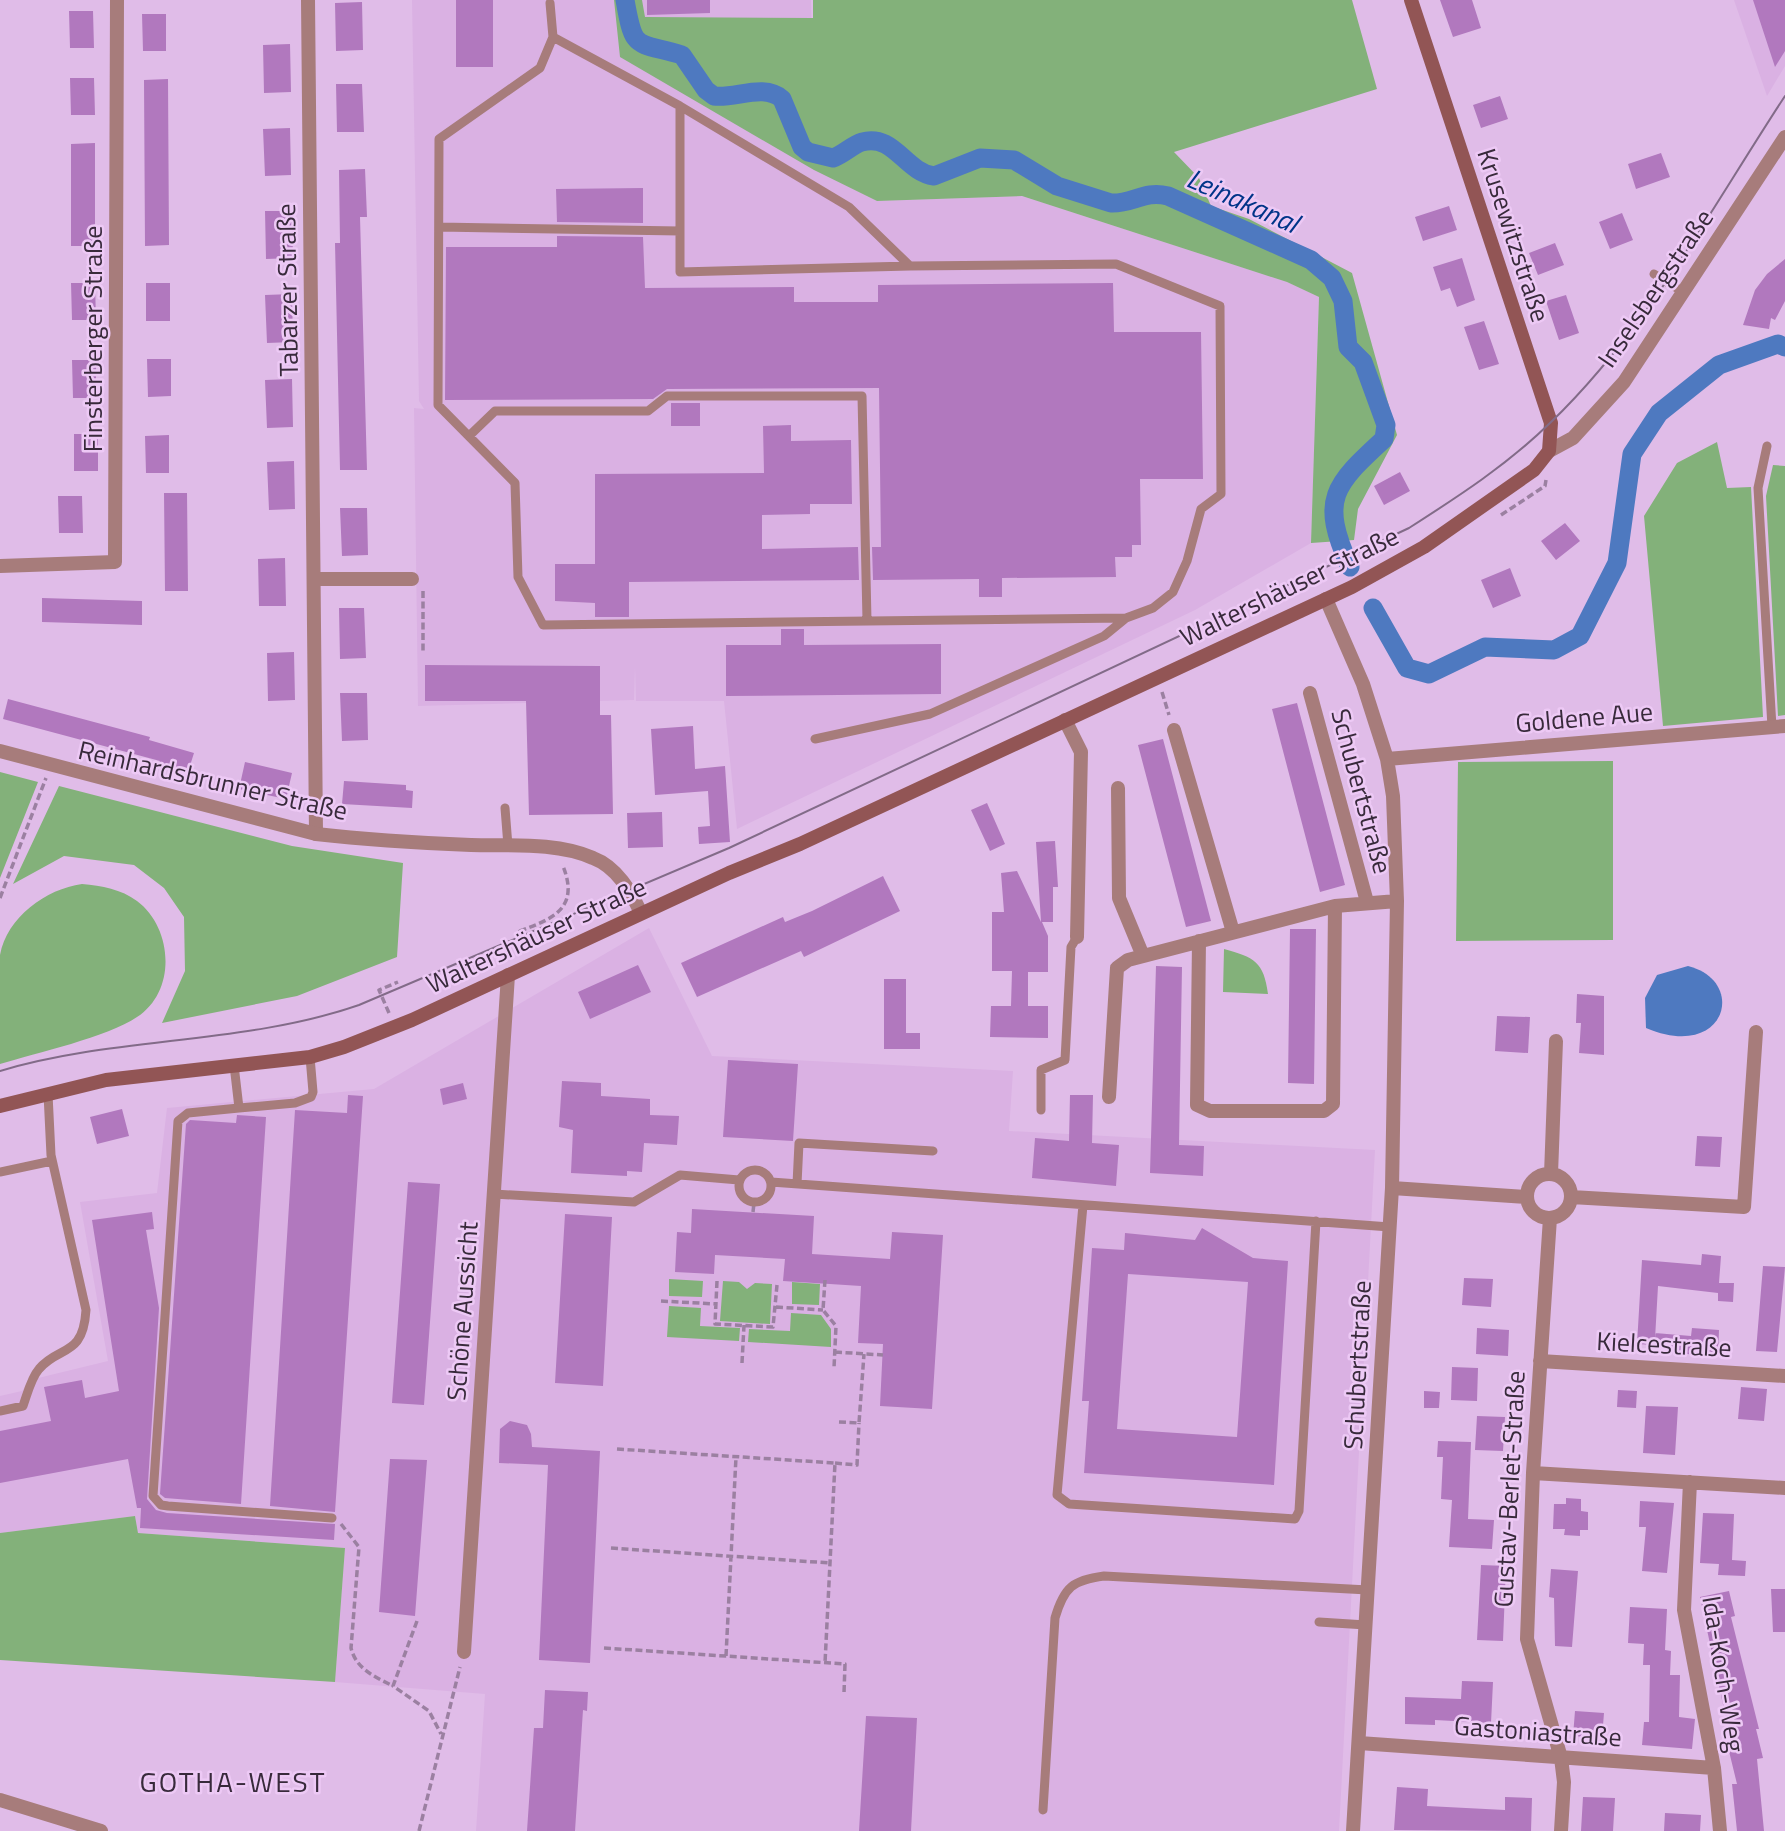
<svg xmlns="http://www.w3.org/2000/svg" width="1785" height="1831" viewBox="0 0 1785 1831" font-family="'Titillium Web',sans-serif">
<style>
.built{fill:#dab1e3}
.green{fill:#83b17a}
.water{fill:#4e79c0}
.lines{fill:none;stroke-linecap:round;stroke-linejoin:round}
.canal{stroke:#4e79c0;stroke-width:19}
.building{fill:#b178be;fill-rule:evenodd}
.path{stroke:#9b80a1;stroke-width:3.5;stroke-dasharray:7 3.5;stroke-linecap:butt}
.service{stroke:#a77c7b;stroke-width:9}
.minor{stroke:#a77c7b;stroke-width:14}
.tertiary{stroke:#a77c7b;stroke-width:14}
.secondary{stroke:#925555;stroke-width:14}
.tram{stroke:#826b88;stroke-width:2}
.labels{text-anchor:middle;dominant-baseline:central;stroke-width:5;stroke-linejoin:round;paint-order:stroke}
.street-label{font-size:26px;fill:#382a3b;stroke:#edc9f5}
.water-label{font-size:28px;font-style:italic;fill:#003488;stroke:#edc9f5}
.neighbourhood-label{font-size:28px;letter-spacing:2px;fill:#382a3b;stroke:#edc9f5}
</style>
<rect width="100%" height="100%" fill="#e0bce8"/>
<!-- built -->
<path class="built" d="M412,0h399l4,170 62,31 145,-5 265,86 32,15 -8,246 -116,67 -458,219 -13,-128h-88l-1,-35 -1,34 -216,6 -4,-298 10,1 -5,-8z
M1734,0h51v66l-18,30z
M649,928l63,128 301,15 -4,60 366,19 -36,681h-863l9,-137 -150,-12 10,-134 -207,-15 -3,-17 -135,17v-137l22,-5 8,-11 78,-19 -28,-159 77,-9 10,-85 207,-19z"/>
<!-- green -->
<path class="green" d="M614,0h28l3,17 168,1v-18h539l25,89 -203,63 25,26 12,28 38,13 103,54 45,162 -39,74 -4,31 -43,3 8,-246 -32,-15 -265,-86 -145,5 -63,-31 -194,-113z
M1717,442l10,46 24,-1 12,230 -100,9 -19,-210 33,-53z
M1773,465l12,1v249l-7,1 -12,-220z
M1613,761v179l-157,1 2,-179z
M0,772l38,10 -38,96z
M59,786l233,60 111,17 -6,94 -100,39 -135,27 23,-52 -1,-54 -20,-29 -30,-23 -70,-9 -51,28z
M82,884c20,2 39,5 55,17 36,27 40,90 0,116 -29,20 -101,36 -137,47 0,-32 0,-79 0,-109 7,-38 46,-66 82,-71z
M1224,949c30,8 40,13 44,45l-45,-2z
M669,1279l34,2 -1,16 -33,-1z
M723,1281l16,1 8,7 8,-6 17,1 -2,40 -50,-3z
M792,1282l28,2 -1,21 -27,-1z
M669,1306l32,2 -1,18 40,2 -1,13 -72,-4z
M791,1313l30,2 10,14v18l-83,-5 1,-13 41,2z
M135,1516l3,17 207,15 -10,134 -335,-22v-127z"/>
<!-- water -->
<path class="water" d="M1688,966c60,15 38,96 -42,62l-1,-30 12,-23z"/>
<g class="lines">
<!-- canal -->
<path class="canal" d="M625,0c9,52 10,41 57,55l24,35 8,6c21,3 50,-13 68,3l20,48 6,5 25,6c11,-4 19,-13 29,-16 32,-9 43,30 72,34l46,-18 34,2 43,26 54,17c22,1 33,-13 57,-7l143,64 21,18 11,23 5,46 15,15 23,63 -2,14c-50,46 -65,60 -34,128
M1373,608l34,60 22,6 56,-27 69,3 26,-14 37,-73 15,-109 27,-41 60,-48 59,-21 7,3"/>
</g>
<!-- building -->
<path class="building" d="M456,0h37v67h-37z
M647,0h63v13l-63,2z
M1440,0h32l9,28 -28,9z
M1753,0h32v51l-10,16z
M362,2l1,48 -27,1 -1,-48z
M69,11h24l1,37h-24z
M142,14h24v37h-23z
M290,44l1,48 -27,1 -1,-48z
M70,78h24l1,37h-24z
M168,79l1,166 -24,1 -1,-166z
M336,84h26l2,48h-27z
M1500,96l8,23 -27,9 -8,-23z
M290,128l1,47 -26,1 -2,-47z
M95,143v103h-24v-102z
M1661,153l9,24 -34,12 -8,-25z
M365,169l2,48h-7l7,253h-27l-5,-227h5l-1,-73z
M643,188v35l-86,-1 -1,-33z
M1449,206l8,24 -34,11 -8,-24z
M265,211h27l1,47 -27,1z
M1622,213l11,27 -23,9 -11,-27z
M557,236l86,1 2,51 149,-1v15h84v-17l235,-2 1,49h87l2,147h-63l1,66h-9v12h-17l1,20 -114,1v19h-23v-18l-106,1 -1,-33h9l-2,-159 -212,1 -14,10 -208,1 1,-153h111z
M1555,243l9,22 -26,10 -9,-22z
M1462,258l13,42 -18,7 -7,-19 -9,3 -8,-24z
M1785,259v42l-10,19 -4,-2 -2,11 -26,-4 12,-35 12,-16z
M71,283h24l1,37h-24z
M146,283h24v38h-24z
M292,294l1,48 -26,1 -2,-48z
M1566,295l13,38 -20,7 -13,-39z
M1484,321l15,43 -20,6 -15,-43z
M147,359h24v37l-23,1z
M72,360h24v38h-23z
M292,379l1,48 -26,1 -2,-48z
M671,403h29v23h-29z
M791,425v16l60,-1 1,64h-42v10l-48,1v34l96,-2 1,33 -230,2v35h-34v-14l-40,-2v-37h40v-90l169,-1 -1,-47z
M74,434h24v37h-24z
M169,435v38h-23l-1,-37z
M294,461l1,48 -26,1 -2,-48z
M1400,472l10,19 -26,14 -10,-19z
M164,493h23l1,98h-23z
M58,496h24l1,37h-24z
M340,508h27l1,47 -26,1z
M1565,523l15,18 -24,19 -15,-19z
M285,558l1,48h-27l-1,-47z
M1510,568l11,28 -28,12 -12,-28z
M42,598l100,3v24l-100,-3z
M339,608h25l2,50 -26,1z
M781,629h23v16l137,-1v50l-215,2v-51h55z
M294,652l1,48 -27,1 -1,-48z
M425,665l175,1v49h11l2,99 -84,1 -3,-114h-101z
M340,693h27l1,47 -26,1z
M8,699l142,38 -1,3 45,13 -6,19 -29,-8 1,-3 -157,-42z
M1297,703l48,182 -25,7 -48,-183z
M693,726l2,43 30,-3 5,76 -31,2 -1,-17 12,-1 -2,-35 -53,4 -4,-66z
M1163,739l48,182 -25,6 -48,-182z
M245,762l47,11 -6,26 -47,-10z
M344,781l62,4v5l7,1 -1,17 -70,-4z
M987,803l18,41 -15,7 -19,-41z
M662,812l1,35 -35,1 -1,-35z
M1055,841l3,46h-5v35h-11l6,14v36h-20v34h20v32l-58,-1 1,-31h20l1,-35h-20v-59h12l-3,-39 16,-2 24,51 -5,-80z
M883,876l17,35 -96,46 -3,-6 -104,46 -16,-34 102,-46 2,5 27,-11z
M1290,929h26l-2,155 -26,-1z
M638,965l13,27 -61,27 -12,-27z
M1156,966l26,1 -3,178 25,1 -1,30 -53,-3z
M884,979h22v54h14v16h-36z
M1577,994l27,2v59l-25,-2 2,-30h-5z
M1497,1016l33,1 -2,36 -33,-2z
M728,1060l70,4 -5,77 -70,-4z
M562,1081l39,2v13l49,3v16l29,1 -2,29 -33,-2 -2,29 -15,-1v5l-56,-3 2,-43 -14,-3z
M463,1083l4,16 -24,6 -3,-16z
M348,1095l15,1 -28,416 -65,-6 25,-396 52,3z
M1070,1095h23l-1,48 27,2 -3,41 -84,-8 3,-40 34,3z
M122,1109l7,27 -32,8 -7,-27z
M237,1115l29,2 -25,387 -76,-6 -5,-4 26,-370 4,-4 46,3z
M1697,1136l25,1 -2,30 -25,-1z
M408,1182l32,2 -16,221 -32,-2z
M692,1209l122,7 -2,38 78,5 2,-27 51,3 -11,174 -52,-3 3,-62 -25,-1 3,-57 -78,-5 2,-22 -70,-4 -1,19 -39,-2 2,-40 14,1z
M152,1212l2,17 -8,1 13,78 -12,191 9,11 11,3 168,11 -1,16 -194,-12 1,-20h-4l-9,-49 -128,24v-52l51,-10 -7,-34 38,-7 3,18 34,-7 -27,-171z
M565,1214l47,3 -9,169 -48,-3z
M1202,1228l51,30 35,3 -14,224 -190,-12 5,-72h-7l10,-153 32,2 1,-17 70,7zM1128,1274l120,8 -11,155 -120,-8z
M1702,1254l19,2 -2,27h15l-1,19 -15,-1v-8l-60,-7 -3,53v-6l36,3 1,-8 27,2 -1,26 -64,-4 1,-7 -18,-1 5,-84 59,5z
M1763,1266l22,1 -8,85 -21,-1z
M1464,1278l29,1 -2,28 -29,-2z
M1477,1328l32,2 -1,26 -32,-2z
M1452,1367l26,1 -1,33 -26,-1z
M1741,1387l26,2 -3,32 -26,-2z
M1618,1390l19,1 -1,17 -19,-1z
M1424,1391l16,1 -1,16h-15z
M1646,1406l32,1 -3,48 -32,-2z
M1477,1416l28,1 -2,34 -28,-1z
M510,1421l17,4 4,9 1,13 68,4 -10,212 -51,-3 9,-195 -49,-2 1,-34z
M1438,1441l33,1 -3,77 26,1 -2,29 -43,-2 3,-47 -11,-1 2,-42h-6z
M390,1459l37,1 -12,156 -36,-4z
M1566,1498l15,1v12l7,1v18h-8v6l-16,-1 1,-6h-12l1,-25h12z
M1640,1501l34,2 -7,70 -25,-2 4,-44h-7z
M1703,1513l31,1 -2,46 14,1 -1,15 -27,-1 1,-11 -19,-1z
M1481,1565l25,1 -3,75 -26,-1z
M1551,1569l27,2 -6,76 -17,-1 -1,-48 -5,-1z
M1771,1589h14v43h-12z
M1729,1591l6,25 -4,1 28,112h-3l7,29 -6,1 7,72h-27l-5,-47h5l-10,-41 4,-1 -31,-145z
M1630,1607l37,2 -2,41 6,1 -1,24h10l-1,42 16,2 -3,30 -50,-4 2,-23h5l1,-57h-7l1,-21 -16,-1z
M1462,1681l31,1 -2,41 -56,-3v5l-30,-1v-27l56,2z
M545,1690l43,2 -1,19 -4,-1 -8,121h-48l7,-103h9z
M1575,1711l29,2 -2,25 -29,-2z
M866,1716l51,2 -6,113h-52z
M1397,1787l31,2 -1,17 78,4v-13l27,1 -1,33 -137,-1z
M1583,1797l32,1 -2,33h-32z
M1665,1813l36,2 -1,16h-36z"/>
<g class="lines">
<!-- path -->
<path class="path" d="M1501,515l44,-29 1,-6
M423,591v63
M1162,692l7,23
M0,898l46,-120
M528,951l-8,-20c32,-12 60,-22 43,-65
M389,1013l-10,-23 19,-8
M753,1212l1,-9
M825,1280l-2,30 13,16 -2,42
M717,1281l-2,43 58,3 4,-42
M661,1301l55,3
M776,1307l47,3
M835,1352l48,3
M742,1363l2,-38
M839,1422l20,1 5,-69
M617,1449l218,14 -10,200
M835,1463l22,2 2,-42
M341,1524l18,23 -8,101c5,21 24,29 42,38
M611,1548l219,15
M417,1621l-24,65 36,25 12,23
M604,1648l241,16 -1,29
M726,1656l10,-199
M419,1831l41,-164"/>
<!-- service -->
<path class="service" d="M550,3l3,34 -13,31 -101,71 -1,266 77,78 3,94 25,48 583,-7 27,-10 20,-16 14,-31 14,-52 20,-15 -1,-188 -104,-42 -206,2 -61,-59 -169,-101 -127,-69
M680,106v166l230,-6
M439,227l241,4
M1654,274l29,18
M469,436l26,-25h153l19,-15h195l5,224
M1767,446l-9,42 14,239
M815,739l115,-25 174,-78 22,-18
M505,808l3,38
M234,1065l5,43 56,-5 16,-6 2,-5 -3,-35
M239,1108l-51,5 -10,8 -25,375 8,9 7,1 164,12
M1041,1110v-40l24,-10 6,-113 6,-10
M739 1186a16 16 0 1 1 32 0a16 16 0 1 1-32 0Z
M0,1172l52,-11
M771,1182l619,45
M797,1184l2,-41 134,8
M494,1194l140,8 46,-27 59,5
M1083,1205l-26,290 12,9 226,15 4,-8 17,-290
M0,1411l23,-5c4,-11 8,-28 16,-37 20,-24 44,-11 47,-59l-35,-155 -3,-61
M1319,1622l47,3
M1043,1810l12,-192c9,-31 18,-38 49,-42l264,14"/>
<!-- minor -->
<path class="minor" d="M308,0l8,834
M1549,451l24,-13 51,-56 161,-245
M0,566l115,-4 2,-562
M314,579h98
M1326,599l37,85 24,75 6,37 4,105 -5,287 -39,643
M1310,693l57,209
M1065,720l16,32 -4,185
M1174,730l59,202
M1387,759l398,-33
M1118,788l1,110 24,58
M1199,941l-2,164 13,6h114l9,-7 2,-198
M1109,1097l8,-129 11,-8 207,-54 62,-5
M1551,1174l5,-133
M1527 1196a22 22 0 1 1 44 0a22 22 0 1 1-44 0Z
M1392,1188l135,9
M1571,1197l173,10 12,-175
M1550,1218l-17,255 -6,166 34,119 3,24 -3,49
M1540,1361l245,15
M1533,1473l252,15
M1690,1482l-6,128 30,158 6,63
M464,1652l44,-677
M1359,1743l355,25
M0,1800l101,31"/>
<!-- tertiary -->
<path class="tertiary" d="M0,751l316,83c52,6 103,9 155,11 39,1 86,-3 122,13 24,9 38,34 48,55"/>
<!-- secondary -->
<path class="secondary" d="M0,1106l106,-26 204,-23 34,-10 68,-27 317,-147 71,-29 552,-257 72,-40 110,-77 15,-19 2,-28 -140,-423"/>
<!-- tram -->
<path class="tram" d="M0,1071c117,-35 244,-26 359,-66l370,-157 680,-320c50,-32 98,-63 141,-105 97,-93 162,-216 235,-327"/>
</g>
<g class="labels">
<!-- street labels -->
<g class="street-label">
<text transform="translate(1514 235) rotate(72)">Krusewitzstraße</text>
<text transform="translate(1655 288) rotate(-56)">Inselsbergstraße</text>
<text transform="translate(287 290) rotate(-91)">Tabarzer Straße</text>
<text transform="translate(92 339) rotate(-90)">Finsterberger Straße</text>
<text transform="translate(1289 586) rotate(-26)">Waltershäuser Straße</text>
<text transform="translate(1584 717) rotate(-5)">Goldene Aue</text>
<text transform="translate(213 780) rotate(13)">Reinhardsbrunner Straße</text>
<text transform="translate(1362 791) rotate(75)">Schubertstraße</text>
<text transform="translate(536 935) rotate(-25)">Waltershäuser Straße</text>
<text transform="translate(462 1311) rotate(-86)">Schöne Aussicht</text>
<text transform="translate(1664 1344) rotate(3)">Kielcestraße</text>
<text transform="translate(1357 1365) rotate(-87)">Schubertstraße</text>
<text transform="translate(1509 1489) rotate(-87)">Gustav-Berlet-Straße</text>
<text transform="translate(1724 1674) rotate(81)">Ida-Koch-Weg</text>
<text transform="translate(1538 1731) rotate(4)">Gastoniastraße</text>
</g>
<!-- water labels -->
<g class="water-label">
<text transform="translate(1243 200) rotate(24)">Leinakanal</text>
</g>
<!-- neighbourhood labels -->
<g class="neighbourhood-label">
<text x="233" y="1781">GOTHA-WEST</text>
</g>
</g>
</svg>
